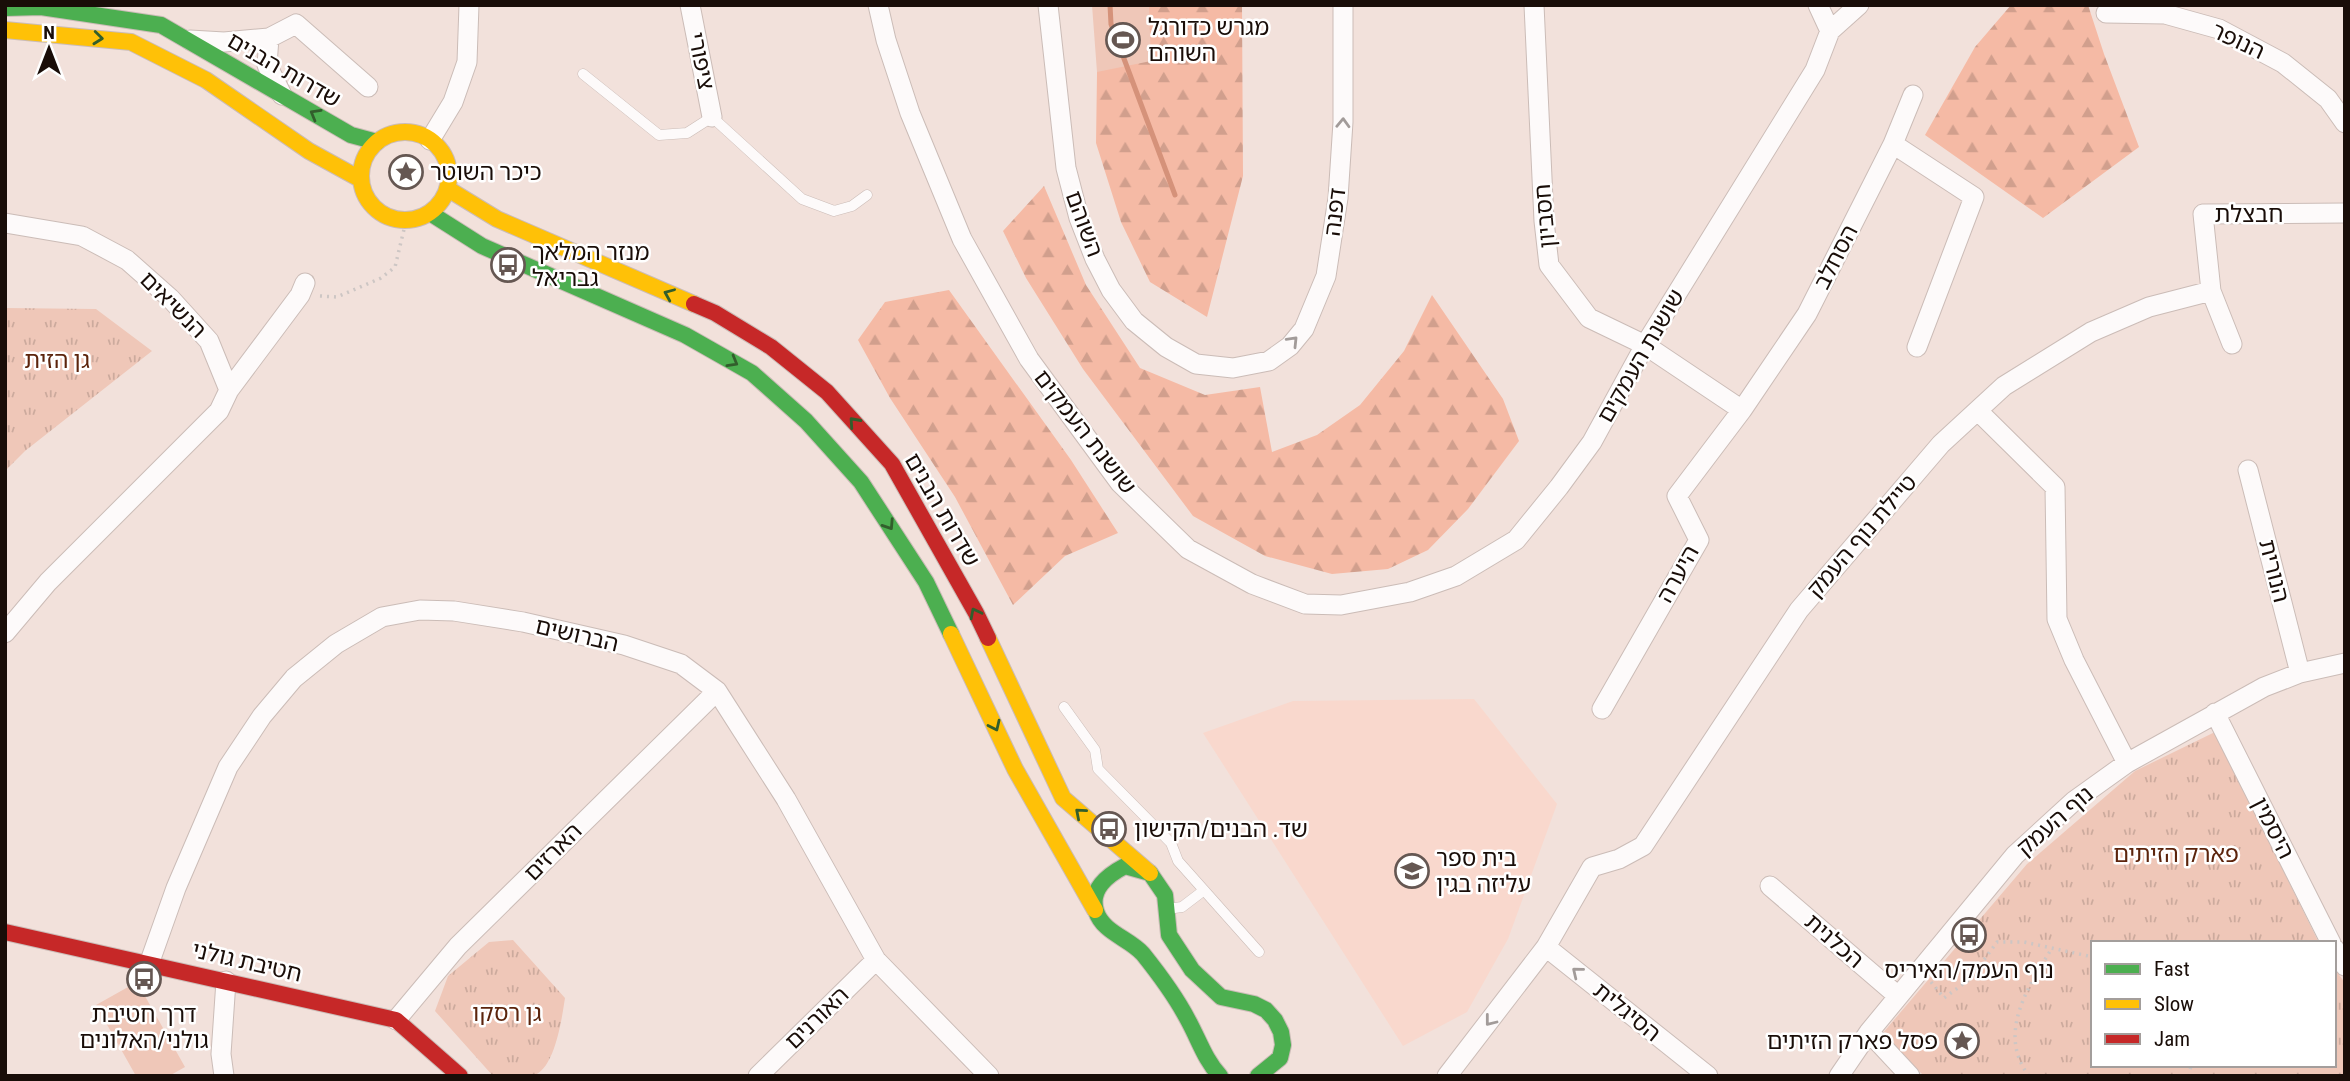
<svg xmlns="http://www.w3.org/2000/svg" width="2350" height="1081" viewBox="0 0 2350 1081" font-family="'Roboto Condensed','Noto Sans Hebrew',sans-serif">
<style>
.built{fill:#f9d8cd}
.forest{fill:url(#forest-firs)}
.park{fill:url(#park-tufts)}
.pitch{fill:#efc7b8}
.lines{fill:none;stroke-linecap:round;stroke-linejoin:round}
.stream{stroke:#d5927a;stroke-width:5}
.lane-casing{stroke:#cbbcb7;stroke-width:11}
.street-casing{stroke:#cbbcb7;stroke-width:21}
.fast-casing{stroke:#cbbcb7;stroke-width:18}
.slow-casing{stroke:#cbbcb7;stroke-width:18}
.jam-casing{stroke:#cbbcb7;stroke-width:18}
.path{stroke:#cdc6c4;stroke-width:3.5;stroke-dasharray:2 5;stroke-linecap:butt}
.lane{stroke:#fdfafa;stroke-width:10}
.street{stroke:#fdfafa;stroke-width:19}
.fast{stroke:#4caf50;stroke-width:16}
.slow{stroke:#ffc107;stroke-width:16}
.jam{stroke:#c62828;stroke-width:16}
.oneway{stroke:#325e2c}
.oneway2{stroke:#a29b99}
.labels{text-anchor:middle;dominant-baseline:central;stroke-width:5;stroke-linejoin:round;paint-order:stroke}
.poi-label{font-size:23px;fill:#190d08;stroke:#fff;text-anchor:start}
.street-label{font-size:23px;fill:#190d08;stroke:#fff}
.park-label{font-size:23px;fill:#5c240c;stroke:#fff}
</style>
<defs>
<pattern id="forest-firs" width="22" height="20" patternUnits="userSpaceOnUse" patternTransform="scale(1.75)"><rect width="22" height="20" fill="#f5baa5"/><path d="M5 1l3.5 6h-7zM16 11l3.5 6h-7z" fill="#d19f8d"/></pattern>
<pattern id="park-tufts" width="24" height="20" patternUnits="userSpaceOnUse" patternTransform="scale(1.75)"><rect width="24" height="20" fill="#efc7b8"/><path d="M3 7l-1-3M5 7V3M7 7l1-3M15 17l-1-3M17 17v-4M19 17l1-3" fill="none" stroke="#ccaa9d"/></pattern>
</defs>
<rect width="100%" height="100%" fill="#f2e1db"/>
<!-- built -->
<path class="built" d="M1474,699l83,105 -49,135 -41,73 -64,34 -200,-313 90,-32z"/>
<!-- forest -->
<path class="forest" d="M1098,5h144l1,171 -36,141 -57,-35 -29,-60 -25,-79z
M2011,5h77l16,49 35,93 -96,71 -118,-83 50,-88z
M1044,186l42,99 54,83 65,27 55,-8 12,65 45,-17 43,-30 44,-54 28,-56 71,104 16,42 -51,68 -40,41 -40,19 -56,5 -67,-18 -72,-40 -110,-147 -57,-91 -23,-47z
M949,290l122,170 47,73 -53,23 -52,49 -58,-108 -65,-99 -32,-58 27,-38z"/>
<!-- park -->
<path class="park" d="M5,308l91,1 56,42 -127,100 -20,20z
M2215,732l104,211h-226v122h241v-97l11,15v93h-421l-42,-42 145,-170 108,-93z
M513,940l52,58c-3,19 -10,73 -33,78 -12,2 -27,0 -39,0l-58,-65 13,-35 41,-34z"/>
<!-- pitch -->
<path class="pitch" d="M1092,5h57l2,56 -54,11z
M137,982l48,85 -16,9h-33l-40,-71z"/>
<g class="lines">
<!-- stream -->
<path class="stream" d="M1110,5l1,19 64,171"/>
<!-- lane casing -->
<g class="lane-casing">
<path id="lane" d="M583,74l76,61 28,-2 25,-16 90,82 32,12 18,-5 15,-11
M1064,707l31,43 3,19 73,74 7,18 81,91
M1167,909l15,-2 21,-16"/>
</g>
<!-- street casing -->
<g class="street-casing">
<path id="street" d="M690,5l22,112
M878,5l8,35 24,73 52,126 67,120 91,124 68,66 64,35 53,20 36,1 69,-13 46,-16 60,-36 43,-53 33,-45 53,-97 170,-275 15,-39 29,-26
M1048,5l18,163 13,50 16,41 16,31 23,31 32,26 30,17 37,4 36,-7 21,-15 14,-17 22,-53 12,-78 5,-76v-117
M1534,5l10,216 5,44 40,53 56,27 97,65
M1818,5l12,26
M2106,13l59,1 54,15 64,34 45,36 17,24
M190,40l34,2 45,-4
M282,95l-15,-30 2,-27 27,-14 72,63
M430,140l23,-38 14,-40 2,-57
M1893,144l81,53 -57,150
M5,223l77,13 45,24 43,38 39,43 20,49 71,-95 5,-12
M2232,344l-21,-53 -8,-77 142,-1
M1978,411l77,76 2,132 17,41 53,103
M2248,470l52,203
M5,633l43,-51 171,-171 10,-21
M1602,709l97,-169 -22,-44 65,-86 65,-96 86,-170 20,-49
M2215,713l116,230
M1770,886l128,110
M1546,947l162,129
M2334,948l11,18
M149,964l27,-76 52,-121 34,-51 32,-38 42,-34 46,-27 38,-7 34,1 69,11 101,23 57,19 36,27 69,108 90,161 113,116
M396,1020l62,-74 259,-255
M1869,1032l41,44
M224,1076l-3,-22 5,-73
M758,1076l118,-116
M1447,1076l99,-129 46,-80 27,-8 24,-13 156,-236 142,-166 63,-58 87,-54 58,-25 62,-16
M1839,1076l30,-44 146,-177 59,-54 53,-38 137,-76 36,-14 45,-10"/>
</g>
<!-- fast casing -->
<g class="fast-casing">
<path id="fast" d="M5,8l36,-1 120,18 190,110 26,7
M430,213l52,33 203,89 67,38 54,48 55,61 65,100 25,52
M1220,1076c-15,-16 -21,-36 -32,-56 -12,-23 -29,-46 -45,-66 -14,-16 -40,-21 -47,-43 -7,-22 12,-36 29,-45l25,7 15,22 4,40 23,35 29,27 33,7 12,6 9,10 6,12 2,13 -3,13 -22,18"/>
</g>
<!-- slow casing -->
<g class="slow-casing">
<path id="slow" d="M5,30l126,12 75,38 103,71 51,28
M361 176a44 44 0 1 1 88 0a44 44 0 1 1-88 0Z
M448,189l49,30 197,85
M951,634l64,135 80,141
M988,638l75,160 87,75"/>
</g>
<!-- jam casing -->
<g class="jam-casing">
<path id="jam" d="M694,304l21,9 56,34 56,45 65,72 84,149 12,25
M5,932l391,88 64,56"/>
</g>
<!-- path -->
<path class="path" d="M320,296l17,1 44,-19 14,-11 11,-46
M1931,982l13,16 26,-19 27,-37h27l69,15
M2029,1076c-33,-43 0,-90 23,-128
M2189,1076l2,-11"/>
<!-- lane -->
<use href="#lane" class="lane"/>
<!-- street -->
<use href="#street" class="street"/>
<!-- fast -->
<use href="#fast" class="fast"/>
<!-- slow -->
<use href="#slow" class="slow"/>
<!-- jam -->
<use href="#jam" class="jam"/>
</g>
<!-- one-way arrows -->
<defs><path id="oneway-chevron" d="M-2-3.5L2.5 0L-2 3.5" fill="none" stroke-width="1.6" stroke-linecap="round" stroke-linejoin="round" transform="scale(1.75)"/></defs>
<g class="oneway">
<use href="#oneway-chevron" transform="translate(98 38) rotate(6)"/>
<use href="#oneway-chevron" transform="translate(315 114) rotate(-150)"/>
<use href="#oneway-chevron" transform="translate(669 294) rotate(-157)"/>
<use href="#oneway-chevron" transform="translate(733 362) rotate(30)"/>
<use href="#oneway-chevron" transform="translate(854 422) rotate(-132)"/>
<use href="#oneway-chevron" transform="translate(889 525) rotate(57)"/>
<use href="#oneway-chevron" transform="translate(975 613) rotate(-117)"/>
<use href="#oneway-chevron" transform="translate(995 726) rotate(65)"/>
<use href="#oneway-chevron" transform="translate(1080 813) rotate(-139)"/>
</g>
<g class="oneway2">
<use href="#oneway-chevron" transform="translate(1343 123) rotate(-88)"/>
<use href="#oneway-chevron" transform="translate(1293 341) rotate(-46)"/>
<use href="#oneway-chevron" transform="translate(1577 972) rotate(-141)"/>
<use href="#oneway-chevron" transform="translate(1490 1021) rotate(128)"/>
</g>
<!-- icons -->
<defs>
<g id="stadium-ring" transform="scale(1.75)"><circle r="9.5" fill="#fff" stroke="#655752" stroke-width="1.5"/><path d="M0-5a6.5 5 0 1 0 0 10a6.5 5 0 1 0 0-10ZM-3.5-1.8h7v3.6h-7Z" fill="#655752"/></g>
<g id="sight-ring" transform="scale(1.75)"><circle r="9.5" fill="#fff" stroke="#655752" stroke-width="1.5"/><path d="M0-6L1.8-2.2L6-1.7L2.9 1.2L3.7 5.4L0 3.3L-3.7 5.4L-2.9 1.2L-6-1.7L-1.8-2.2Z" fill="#655752"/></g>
<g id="bus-ring" transform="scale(1.75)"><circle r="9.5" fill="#fff" stroke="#655752" stroke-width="1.5"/><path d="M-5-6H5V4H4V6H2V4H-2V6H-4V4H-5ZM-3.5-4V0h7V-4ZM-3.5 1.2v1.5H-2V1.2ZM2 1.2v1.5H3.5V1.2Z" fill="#655752"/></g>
<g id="school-ring" transform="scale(1.75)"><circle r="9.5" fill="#fff" stroke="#655752" stroke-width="1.5"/><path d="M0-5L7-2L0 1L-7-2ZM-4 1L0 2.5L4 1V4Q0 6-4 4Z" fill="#655752"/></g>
</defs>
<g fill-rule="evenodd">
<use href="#stadium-ring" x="1123" y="40"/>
<use href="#sight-ring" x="406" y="172"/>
<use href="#bus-ring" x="508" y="265"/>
<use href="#bus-ring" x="1109" y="829"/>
<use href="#school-ring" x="1412" y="871"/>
<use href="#bus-ring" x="1969" y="935"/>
<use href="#bus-ring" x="144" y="979"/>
<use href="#sight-ring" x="1962" y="1041"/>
</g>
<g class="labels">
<!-- poi labels -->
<g class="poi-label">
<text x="1148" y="27">מגרש כדורגל<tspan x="1148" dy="26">השוהם</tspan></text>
<text x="430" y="172">כיכר השוטר</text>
<text x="532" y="252">מנזר המלאך<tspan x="532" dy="26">גבריאל</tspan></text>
<text x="1134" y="829">שד. הבנים/הקישון</text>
<text x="1436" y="858">בית ספר<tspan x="1436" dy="26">עליזה בגין</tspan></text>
<text x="1969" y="970" text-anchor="middle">נוף העמק/האיריס</text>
<text x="144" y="1014" text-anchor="middle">דרך חטיבת<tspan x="144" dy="26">גולני/האלונים</tspan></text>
<text x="1938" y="1041" text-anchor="end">פסל פארק הזיתים</text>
</g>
<!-- street labels -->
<g class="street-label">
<text transform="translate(2238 41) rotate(25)">הנופר</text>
<text transform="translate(701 61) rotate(79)">ציפורי</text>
<text transform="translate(284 70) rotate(30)">שדרות הבנים</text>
<text transform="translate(1335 212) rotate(-83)">דפנה</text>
<text x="2249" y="214">חבצלת</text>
<text transform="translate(1545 216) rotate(-95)">חסביון</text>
<text transform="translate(1084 224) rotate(70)">השוהם</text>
<text transform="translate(1836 257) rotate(-63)">הסחלב</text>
<text transform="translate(173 305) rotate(45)">הנשיאים</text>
<text transform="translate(1641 356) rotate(-60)">שושנת העמקים</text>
<text transform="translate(1085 432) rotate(52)">שושנת העמקים</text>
<text transform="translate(942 510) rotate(60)">שדרות הבנים</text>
<text transform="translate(1862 536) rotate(-49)">טיילת נוף העמק</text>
<text transform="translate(2274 571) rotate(76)">הנורית</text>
<text transform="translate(1678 574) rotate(-61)">היערה</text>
<text transform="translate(577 635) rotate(13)">הברושים</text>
<text transform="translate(2055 821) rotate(-41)">נוף העמק</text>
<text transform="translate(2273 828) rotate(63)">היסמין</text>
<text transform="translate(553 852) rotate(-45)">הארזים</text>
<text transform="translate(1834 941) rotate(41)">הכלנית</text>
<text transform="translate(247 962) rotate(13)">חטיבת גולני</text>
<text transform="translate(1627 1012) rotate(39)">הסיגלית</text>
<text transform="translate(817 1018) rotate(-44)">האורנים</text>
</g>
<!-- park labels -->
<g class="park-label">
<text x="57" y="360">גן הזית</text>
<text x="2176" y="854">פארק הזיתים</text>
<text x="507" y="1013">גן רסקו</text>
</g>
</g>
<!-- border -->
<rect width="2350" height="1081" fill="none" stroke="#190d08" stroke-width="14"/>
<!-- legend -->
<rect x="2091" y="941" width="245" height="126" fill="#ffffff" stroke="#a39e9c" stroke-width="2"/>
<rect x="2105" y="964" width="35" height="10" fill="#4caf50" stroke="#a39e9c" stroke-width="2"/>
<text x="2154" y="976" font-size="21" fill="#190d08">Fast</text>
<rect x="2105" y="999" width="35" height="10" fill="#ffc107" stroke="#a39e9c" stroke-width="2"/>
<text x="2154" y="1011" font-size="21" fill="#190d08">Slow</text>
<rect x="2105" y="1034" width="35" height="10" fill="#c62828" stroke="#a39e9c" stroke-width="2"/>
<text x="2154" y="1046" font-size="21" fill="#190d08">Jam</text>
<!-- north arrow -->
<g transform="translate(49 49)" stroke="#ffffff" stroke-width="5" paint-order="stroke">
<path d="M0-5L12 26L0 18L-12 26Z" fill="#190d08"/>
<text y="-10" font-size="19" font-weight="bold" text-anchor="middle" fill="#190d08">N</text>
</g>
</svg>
